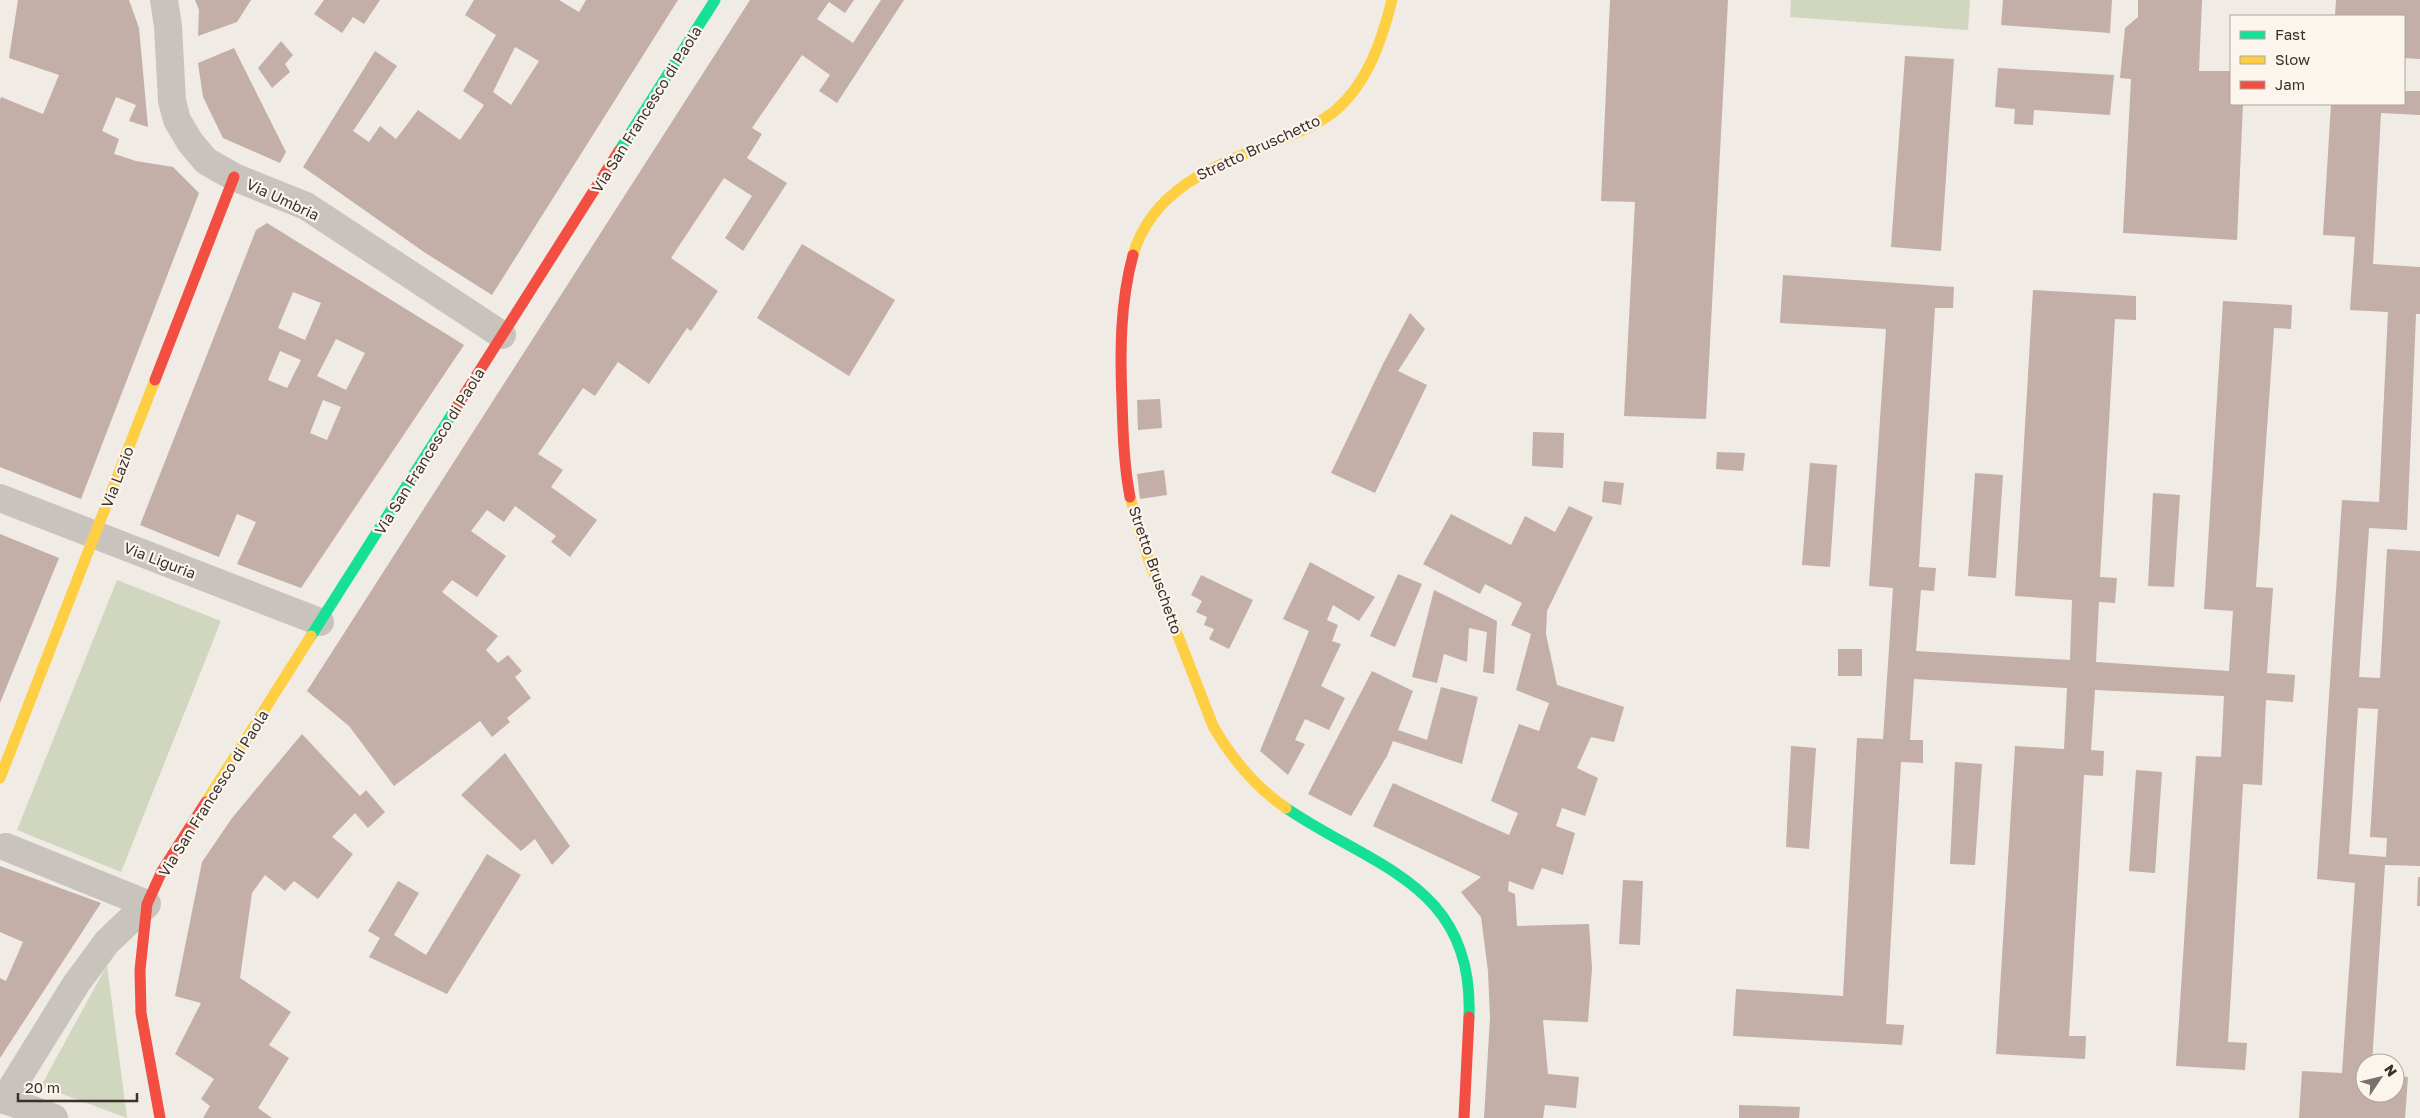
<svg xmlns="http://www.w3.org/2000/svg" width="2420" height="1118" viewBox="0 0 2420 1118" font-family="'Golos Text',sans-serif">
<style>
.green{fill:#d1d6bf}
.building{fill:#c3afa7;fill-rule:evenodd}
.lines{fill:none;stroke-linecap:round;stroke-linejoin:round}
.street{stroke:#c9c3be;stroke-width:28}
.fast{stroke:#16e098;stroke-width:11}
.slow{stroke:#ffcf43;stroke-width:11}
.jam{stroke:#f24e42;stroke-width:11}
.labels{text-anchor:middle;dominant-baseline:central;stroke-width:4.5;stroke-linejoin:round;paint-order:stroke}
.street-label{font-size:15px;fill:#3b302b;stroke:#fbf5ee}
</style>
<rect width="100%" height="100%" fill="#f0ebe5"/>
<!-- green -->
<path class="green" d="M1791,0h179l-2,30 -178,-13z
M117,580l104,41 -100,251 -104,-42z
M107,965l20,153 -86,-32z"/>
<!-- building -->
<path class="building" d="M18,0h111l10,28 9,99 -19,-6 7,-16 -20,-8 -14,34 17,8 -5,15 22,7 37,6 26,26 -118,306 -81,-32v-367l1,-3 42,17 16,-39 -50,-17z
M195,0h56l-14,22 -39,14 1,-26z
M324,0h56l-16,24 -11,-7 -11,16 -28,-19z
M474,0h85l20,12 7,-12h92l-186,295 -68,-43 -121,-85 72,-116 22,15 -44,65 16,11 11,-16 16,13 22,-29 42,30 24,-35 -21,-14 33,-56 -31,-20zM515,47l24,14 -28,44 -18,-13z
M750,0h104l-9,13 -16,-11 -12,17 36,24 28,-43h23l-67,103 -18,-12 11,-16 -28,-20 -50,73 10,6 -15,24 40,25 -44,68 -18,-13 27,-42 -28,-18 -53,80 47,33 -27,40 -4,-3 -38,56 -31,-22 -23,34 -12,-8 -45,66 25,16 -12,17 46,33 -27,37 -19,-15 5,-6 -41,-30 -11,16 -17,-12 -16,21 35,25 -29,41 -25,-17 -10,12 56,44 -12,14 12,13 10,-8 14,16 -7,6 16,21 -24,20 3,4 -18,15 -12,-16 -86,65 -45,-60 -42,-35z
M1610,0h118l-22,419 -82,-3 11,-214 -34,-1z
M2003,0h109l-2,33 -109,-8z
M2138,0h64l-3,71h32v33h12l-6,136 -114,-7 8,-154 -11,-1 5,-50 13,-11z
M2336,0h84v59l-16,-1v-42h-69z
M281,41l12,14 -8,9 5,8 -18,16 -14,-20z
M234,48l52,104 -6,11 -57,-25 -20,-41 -5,-34z
M1905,56l49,3 -13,192 -50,-4z
M1998,68l116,7 -4,40 -76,-5 -1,15 -19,-1 1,-15 -20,-2z
M2404,91h16v24l-39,-2 -8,151 47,3v47h-4l-9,216 -38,-2 -10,149 21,1 7,-129 33,2v315l-35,-1 -13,198h-7v30h30v-17l13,1 -3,41h-106l3,-47 40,2 13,-190 -38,-4 25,-379 37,2 9,-190 -38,-2 5,-73 -32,-2 8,-131h73zM2358,708l20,1 -8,128 17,1 -1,19 -37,-3z
M267,223l197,122 -163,243 -64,-24 19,-42 -19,-8 -18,43 -79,-32 116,-295zM293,292l28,11 -16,37 -27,-12zM336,339l29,14 -19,37 -29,-14zM280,351l21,9 -14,28 -19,-8zM323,400l18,7 -14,33 -17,-7z
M802,244l93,56 -46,76 -92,-58z
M1783,275l171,12 -1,21h-18l-16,259 17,1 -2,23 -13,-1 -5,61 154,9 2,-60 -57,-4 18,-306 103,6v24l-21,-1 -15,258 17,1 -2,25 -16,-1 -3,60 133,9 4,-60 -29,-2 19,-308 69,4 -1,24 -17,-1 -18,259 17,1 -6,85 28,2 -2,27 -27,-2 -4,85 -19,-1 -15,258 19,1 -2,27 -69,-4 20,-310 25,1 3,-61 -129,-6 -4,60 13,1 -1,25 -19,-1 -15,261h17l-1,23 -89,-5 19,-308 49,3 3,-61 -153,-9 -4,61h13v23l-22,-1 -15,262 18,1 -2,20 -169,-9 3,-47 107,7 14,-258 26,1 10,-151 -24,-2 17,-257 -106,-6z
M1410,313l15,16 -27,42 29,14 -52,108 -44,-20 52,-109z
M1160,399l2,29 -24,2 -1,-30z
M1533,432l31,1 -1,35 -31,-2z
M1717,452l28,1 -2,18 -27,-2z
M1810,463l27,2 -7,102 -28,-2z
M1164,470l3,25 -27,4 -3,-25z
M1975,473l28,2 -7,103 -28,-2z
M1604,481l20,2 -3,22 -19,-3z
M2153,493l27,2 -6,92 -26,-1z
M1569,506l24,11 -46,94 -1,23 11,51 67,22 -10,35 -23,-5 -14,31 21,10 -13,38 -23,-8 -6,18 19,7 -12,42 -21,-7 -9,22 -24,-9 -1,10 7,3 2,32 72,-2 3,44 -4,54 -45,-2 5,54 31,3 -3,31 -31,-3 -2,13h-59l6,-100 -2,-47 -7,-54 -20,-25 20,-15 -108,-51 20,-43 116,52 9,-22 -27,-12 28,-77 20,7 10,-28 -33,-13 15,-56 -20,-9 11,-22 -37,-19 -5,10 -57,-30 28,-50 60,31 14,-29 30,16z
M0,534l59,24 -59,145z
M1310,562l65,35 -16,24 -26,-16 -6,15 11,5 -6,16 9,3 -20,42 24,12 -16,32 -24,-11 -10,21 10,4 -17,31 -28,-24 49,-120 -26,-12z
M1398,574l24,10 -27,63 -25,-11z
M1201,575l52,25 -24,49 -20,-10 5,-10 -10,-4 3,-8 -11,-5 6,-11 -11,-6z
M1434,590l63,31 -3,53 -11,-2 4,-40 -18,-4 -2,34 -23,-8 -7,29 -25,-6z
M1838,649h24v27h-24z
M1372,671l41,20 -15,39 29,10 14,-53 37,10 -16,67 -69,-23 -6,15 -36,60 -43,-22z
M302,734l58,62 6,-6 19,22 -17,16 -13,-15 -23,24 21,17 -35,45 -24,-18 -9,10 -20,-16 -13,18 -12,85 51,34 -22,33 20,13 -31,50 14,10h-69l7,-12 -9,-7 13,-20 -39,-25 26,-51 -26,-7 27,-134 30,-44z
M1791,746l25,2 -7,101 -23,-2z
M505,753l65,93 -18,19 -17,-26 -14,12 -60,-56z
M1955,762l27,2 -7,101 -25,-1z
M2136,770l26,2 -7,101 -26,-2z
M487,854l34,21 -74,119 -78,-37 11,-19 -12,-7 30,-50 21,12 -25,42 32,20z
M0,866l101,37 -101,155v-80l6,3 17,-39 -23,-10z
M2418,877h2v29h-3z
M1623,880l20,1 -3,64 -21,-1z
M1739,1105l61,2 -1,11h-60z"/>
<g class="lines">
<!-- street -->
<path class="street" d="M164,0l4,26 4,75 5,19 13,22 16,19 28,16 72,29 196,129
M0,498l320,124
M0,1098l54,20
M4,1100l72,-116 31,-42 40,-38 -141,-57"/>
<!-- fast -->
<path class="fast" d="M619,151l96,-151
M311,636l143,-225
M1286,808c88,60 188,76 183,209"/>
<!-- slow -->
<path class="slow" d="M1133,255c20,-69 86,-91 146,-115 19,-8 40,-16 57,-30 32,-28 46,-70 56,-110
M1130,497l19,64 64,165c19,33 41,60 73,82
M0,778l155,-398
M206,802l105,-166"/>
<!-- jam -->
<path class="jam" d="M155,380l79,-203
M454,411l165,-260
M1130,497c-6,-31 -7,-64 -8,-96 -2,-49 -2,-98 11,-146
M160,1118l-19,-105 -1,-43 7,-66 15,-33 44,-69
M1464,1118l5,-101"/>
</g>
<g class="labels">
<!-- street labels -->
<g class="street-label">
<text transform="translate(646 109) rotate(-58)">Via San Francesco di Paola</text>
<text transform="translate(1258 147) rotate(-25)">Stretto Bruschetto</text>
<text transform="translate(283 199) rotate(25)">Via Umbria</text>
<text transform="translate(429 451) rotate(-58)">Via San Francesco di Paola</text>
<text transform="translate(117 477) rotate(-69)">Via Lazio</text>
<text transform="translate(160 560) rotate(21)">Via Liguria</text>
<text transform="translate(1156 570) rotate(71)">Stretto Bruschetto</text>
<text transform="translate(213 793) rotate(-58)">Via San Francesco di Paola</text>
</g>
</g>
<!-- legend -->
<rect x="2230" y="15" width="175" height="90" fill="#fbf5ee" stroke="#aea6a0"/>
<rect x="2240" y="31" width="25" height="8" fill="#16e098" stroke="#aea6a0"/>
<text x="2275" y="40" font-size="15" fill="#3b302b">Fast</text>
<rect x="2240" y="56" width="25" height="8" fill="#ffcf43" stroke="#aea6a0"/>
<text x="2275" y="65" font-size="15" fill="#3b302b">Slow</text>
<rect x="2240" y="81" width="25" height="8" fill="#f24e42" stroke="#aea6a0"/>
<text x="2275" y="90" font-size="15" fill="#3b302b">Jam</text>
<!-- north arrow -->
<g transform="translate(2380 1078) rotate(55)"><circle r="24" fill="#fbf5ee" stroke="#aea6a0"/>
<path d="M0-4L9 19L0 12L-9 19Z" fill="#7a716c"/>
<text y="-8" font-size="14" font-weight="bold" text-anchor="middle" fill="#3b302b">N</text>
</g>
<!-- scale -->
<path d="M18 1093v8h119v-8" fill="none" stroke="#3b302b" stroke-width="2.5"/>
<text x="25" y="1093" font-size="15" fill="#3b302b" stroke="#fbf5ee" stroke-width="4" paint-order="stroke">20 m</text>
</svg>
